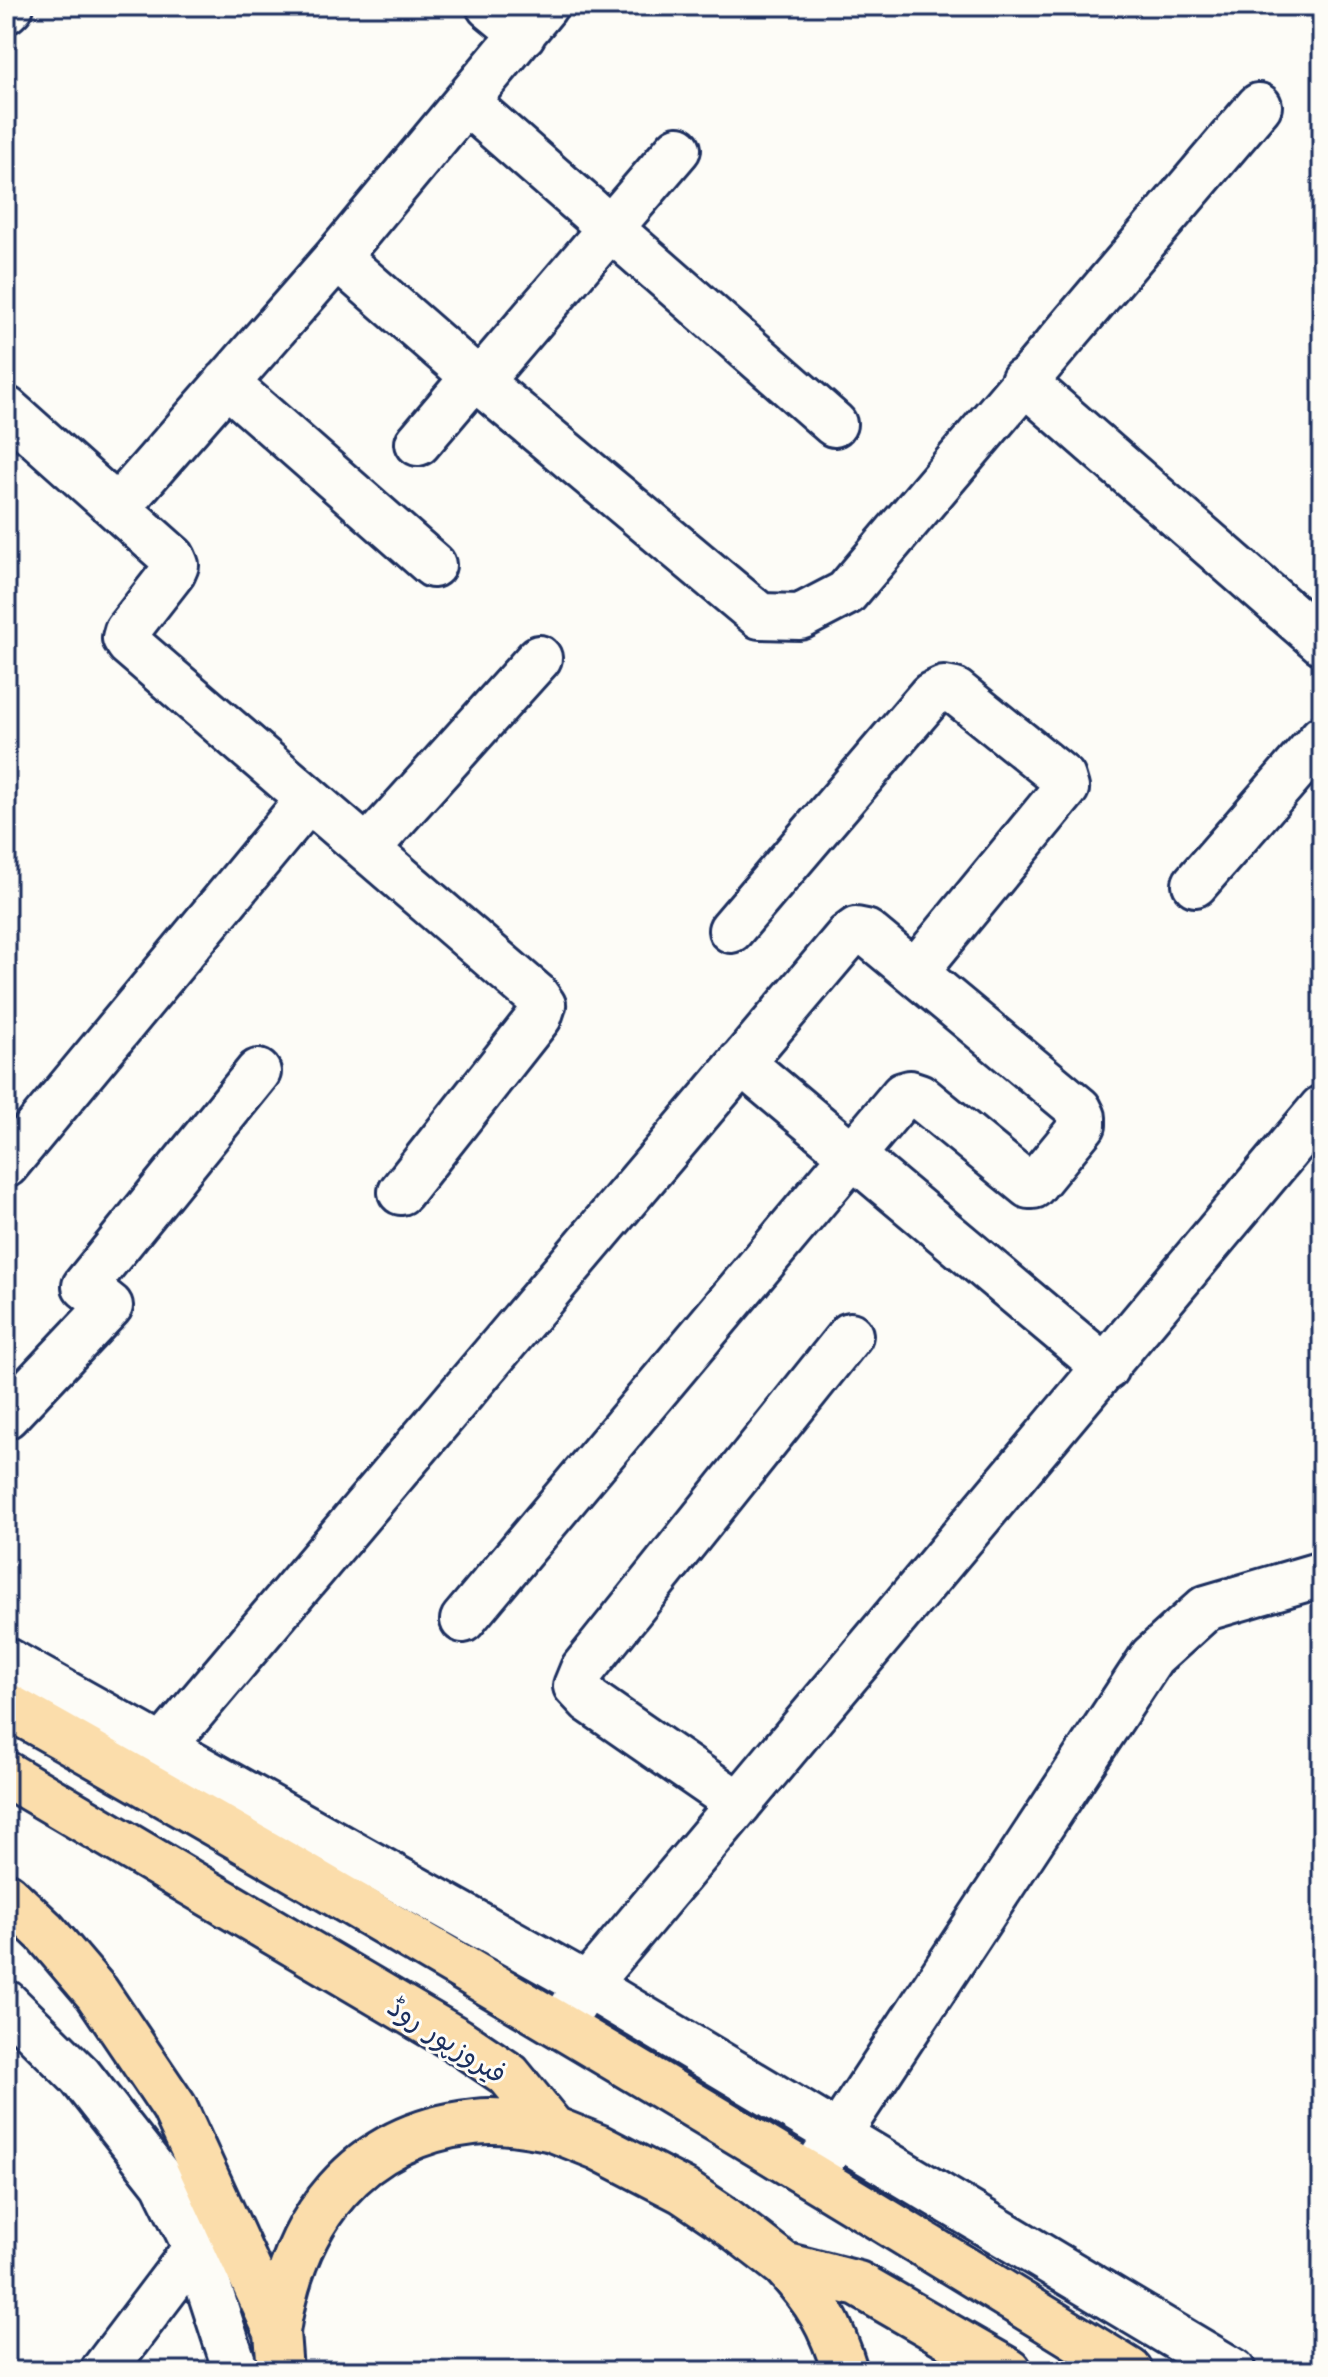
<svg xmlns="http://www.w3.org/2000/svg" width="1328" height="2377" viewBox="0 0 1328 2377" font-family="Mali,'Playpen Sans Arabic',sans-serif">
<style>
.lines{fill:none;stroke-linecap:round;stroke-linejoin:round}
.minor-casing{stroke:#1b2f5e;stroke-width:50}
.highway-casing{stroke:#1b2f5e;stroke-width:50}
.minor{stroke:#fdfcf7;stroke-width:44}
.highway{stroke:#fbddab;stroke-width:44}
.labels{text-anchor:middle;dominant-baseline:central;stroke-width:6;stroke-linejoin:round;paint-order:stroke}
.street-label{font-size:28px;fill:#1b2f5e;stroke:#fdfcf7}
</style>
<rect width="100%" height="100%" fill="#fdfcf7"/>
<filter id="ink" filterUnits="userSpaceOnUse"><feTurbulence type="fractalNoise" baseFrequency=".0125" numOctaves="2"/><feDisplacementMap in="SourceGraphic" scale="16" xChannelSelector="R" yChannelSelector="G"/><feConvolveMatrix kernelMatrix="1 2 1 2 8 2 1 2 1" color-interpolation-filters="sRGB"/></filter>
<g filter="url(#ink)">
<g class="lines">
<!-- minor casing -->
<g class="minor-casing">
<path id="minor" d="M489,6l34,28
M6,11l5,-5
M466,102l368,322
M337,257l137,120 286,239 40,1 46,-24 413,-487
M480,381l198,-232
M1023,381l299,261
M226,383l207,182
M6,409l167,149 3,7 -3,7 -46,59 -2,7 4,6 407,351 7,10 -4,12 -138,175
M418,443l56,-66
M118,507l219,-250 208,-251
M367,849l172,-191
M1195,884l127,-146
M731,930l200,-235 13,-6 11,2 108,87 3,10 -151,184
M741,1062l365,306
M6,1165l302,-365
M6,1416l104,-110 -25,-20 173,-214
M6,1660l581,325 646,386
M162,1748l686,-812 8,-6 10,2 213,177 4,8v8l-50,61h-4l-110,-90 -9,-3 -7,2 -440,525
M739,1804l-149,-103 -14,-15 7,-17 267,-334
M6,2003l74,73 84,107 32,65 40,123
M572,2008l15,-23 735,-877
M822,2159l330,-502 54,-49 116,-34
M103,2371l93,-123"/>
</g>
<!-- highway casing -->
<g class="highway-casing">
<path id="highway" d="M6,1705c379,213 753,437 1124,666
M6,1774l451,266 52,35 44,54 45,18 85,44 40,27 61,47 74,19 151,87
M6,1895l39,37 52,61 77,114 103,225 3,39
M784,2265c33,36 47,59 61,106
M277,2332c16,-111 79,-197 197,-210 27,-3 53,2 79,7"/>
</g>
<!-- minor -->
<use href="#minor" class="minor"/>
<!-- highway -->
<use href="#highway" class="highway"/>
</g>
</g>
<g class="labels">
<!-- street labels -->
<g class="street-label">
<text transform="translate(448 2039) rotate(33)">فیروزپور روڈ</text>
</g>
</g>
<!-- margin -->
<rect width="1328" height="2377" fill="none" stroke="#fdfcf7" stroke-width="32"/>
<rect x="16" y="16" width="1296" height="2345" fill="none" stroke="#1b2f5e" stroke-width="3" filter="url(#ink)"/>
</svg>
